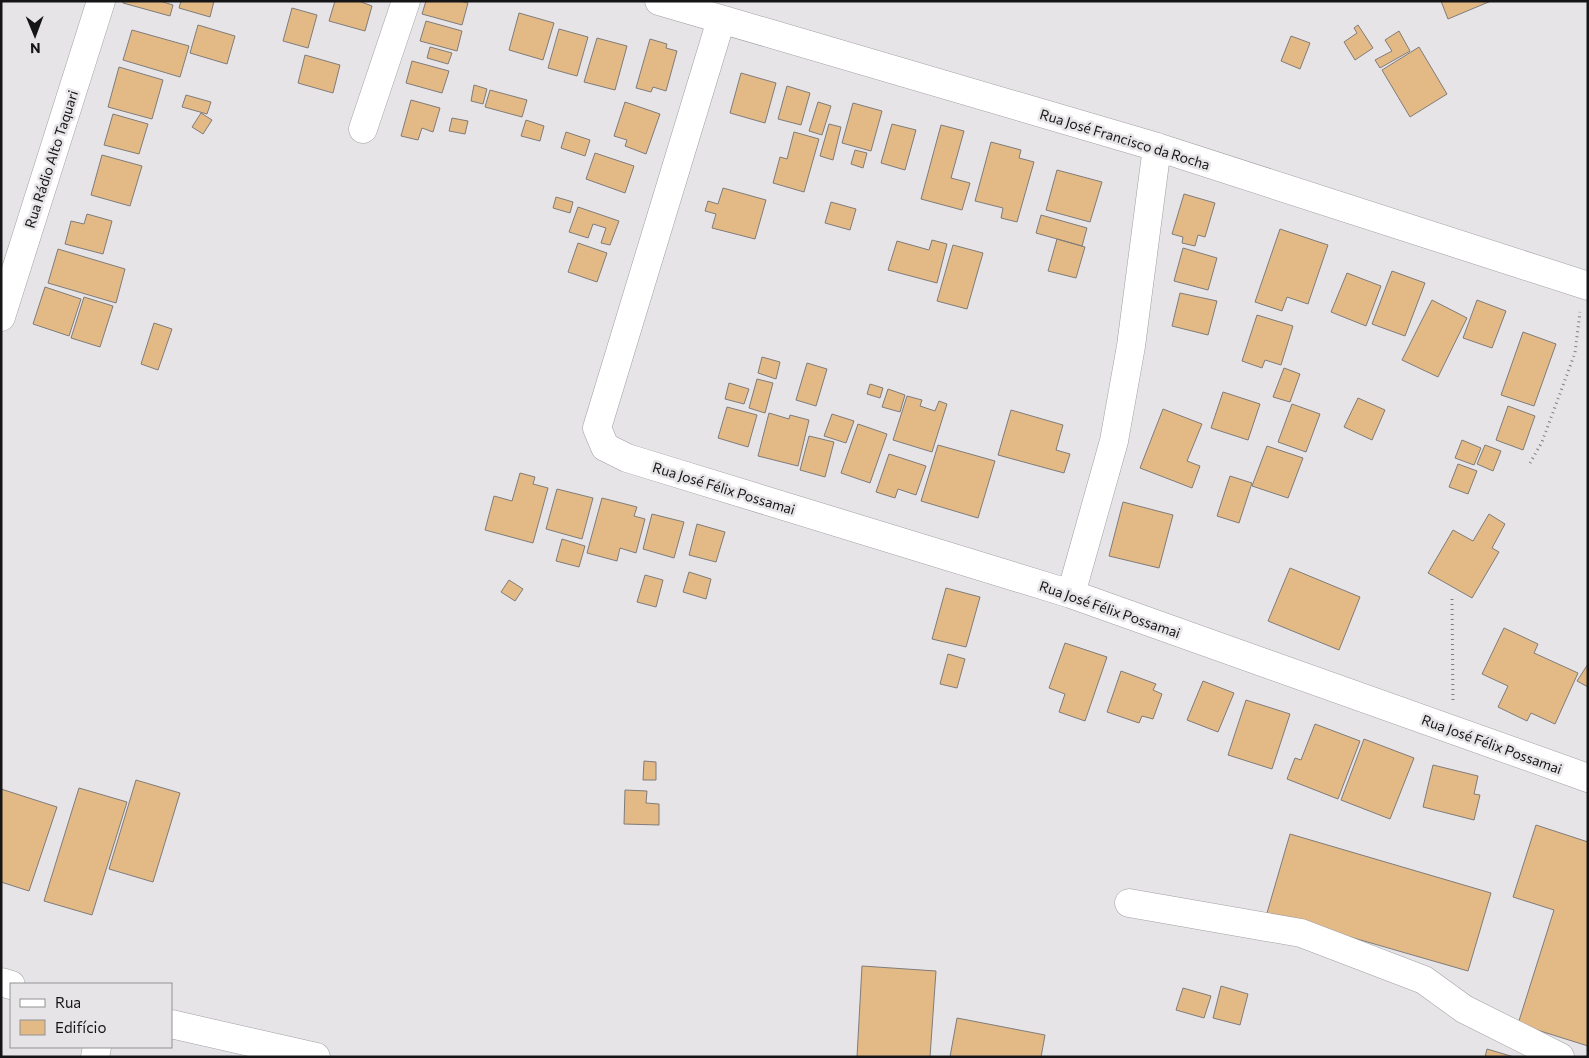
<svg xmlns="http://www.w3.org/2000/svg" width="1589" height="1058" viewBox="0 0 1589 1058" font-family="Commissioner,sans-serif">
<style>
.building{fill:#e3b986;stroke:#7f7c7a}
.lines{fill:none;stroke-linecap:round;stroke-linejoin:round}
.minor-casing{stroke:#a19fa2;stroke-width:29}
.highway-casing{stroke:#a19fa2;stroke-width:29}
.path{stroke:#7f7e80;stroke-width:3;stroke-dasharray:1 4;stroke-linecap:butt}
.minor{stroke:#fff;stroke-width:28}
.highway{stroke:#fff;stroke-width:28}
.labels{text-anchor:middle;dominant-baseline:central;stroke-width:5;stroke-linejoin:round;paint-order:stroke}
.street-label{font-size:14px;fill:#151416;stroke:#e6e4e7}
</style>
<rect width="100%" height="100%" fill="#e6e4e7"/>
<!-- building -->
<path class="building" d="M123,1h37l13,4 -3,11 -47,-13z
M181,1h33l-4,16 -31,-9z
M335,1h24l13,5 -7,25 -36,-10z
M426,1h34l8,2 -6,22 -40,-11z
M1441,1h50l-43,18z
M292,8l25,7 -9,33 -25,-7z
M519,13l35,10 -11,37 -34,-10z
M426,21l36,10 -5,20 -37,-10z
M198,25l37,11 -8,28 -37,-11z
M1358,25l15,23 -18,12 -11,-18 13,-9 -3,-5z
M559,29l29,8 -11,39 -29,-8z
M132,30l57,16 -9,31 -57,-17z
M1399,31l11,20 -30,17 -5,-8 17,-9 -7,-11z
M1291,36l19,7 -10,26 -19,-8z
M597,38l30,8 -12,44 -31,-8z
M650,39l17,5 -1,4 11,3 -11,40 -13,-4 -2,5 -15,-4z
M430,47l22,6 -4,11 -21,-6z
M1419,47l28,47 -37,23 -28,-47z
M305,55l35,10 -7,28 -35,-10z
M412,61l37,10 -7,22 -36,-10z
M119,67l44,13 -11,39 -44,-12z
M741,73l35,10 -11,40 -35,-10z
M474,85l13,4 -4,15 -12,-3z
M787,86l23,7 -9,32 -23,-6z
M490,90l37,10 -5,17 -37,-10z
M186,95l25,7 -4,12 -25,-7z
M411,100l29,8 -7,24 -11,-4 -4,12 -17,-4z
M625,102l35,12 -14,40 -21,-8 2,-6 -13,-4z
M818,102l13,4 -9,29 -13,-4z
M853,103l29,8 -11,40 -29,-8z
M201,113l11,7 -9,14 -11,-7z
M113,114l35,10 -9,30 -35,-9z
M452,118l16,3 -3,13 -16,-3z
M526,120l18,6 -4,15 -19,-5z
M829,124l12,3 -8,33 -13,-4z
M892,124l24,6 -11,40 -24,-7z
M941,125l23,6 -13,47 19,5 -8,27 -41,-11z
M566,132l24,8 -5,16 -24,-8z
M794,132l25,7 -15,53 -31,-9 7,-26 7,2z
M991,142l30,8 -2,8 15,4 -17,60 -16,-4 2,-10 -28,-7z
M855,150l12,3 -4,15 -12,-4z
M595,153l39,13 -9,27 -39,-14z
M102,155l40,11 -12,40 -39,-11z
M1057,170l45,12 -12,40 -44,-12z
M723,188l43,12 -11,39 -43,-11 4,-14 -11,-3 3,-10 10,3z
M1184,194l31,9 -10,34 -7,-2 -3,11 -13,-3 1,-6 -11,-3z
M556,197l17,5 -3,11 -17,-5z
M831,202l25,7 -6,21 -25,-7z
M578,207l41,14 -9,24 -9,-2 5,-15 -13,-4 -5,14 -19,-6z
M87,214l25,7 -9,33 -38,-10 6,-23 13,3z
M1041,215l46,13 -5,18 -46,-13z
M1280,229l48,16 -20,59 -21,-7 -5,14 -27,-9z
M1057,239l28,8 -9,31 -28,-7z
M932,240l15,4 -10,39 -49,-13 9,-29 32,9z
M578,243l29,10 -10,29 -29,-10z
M953,245l30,8 -16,56 -30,-8z
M1183,248l34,10 -9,32 -34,-9z
M58,249l67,20 -9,34 -68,-20z
M1392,271l33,12 -20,53 -33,-12z
M1347,273l34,13 -15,40 -35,-14z
M45,287l36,12 -12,37 -36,-12z
M1180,293l37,8 -9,34 -36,-9z
M84,297l29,9 -13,41 -29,-9z
M1432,300l35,18 -29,59 -36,-17z
M1477,300l29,11 -14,37 -29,-10z
M1257,315l36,11 -12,39 -16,-5 -3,8 -20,-7z
M154,323l18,6 -14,41 -17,-6z
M1523,332l33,12 -22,62 -33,-11z
M762,357l18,5 -4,17 -18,-6z
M807,363l20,6 -11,37 -20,-6z
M1284,368l16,6 -10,28 -17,-5z
M757,379l16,4 -8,30 -16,-5z
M729,383l20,6 -5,15 -19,-5z
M870,384l13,4 -3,10 -13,-4z
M888,389l17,6 -5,17 -18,-5z
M1223,392l37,12 -12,36 -37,-12z
M907,396l15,4 -2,6 15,5 4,-10 8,3 -15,48 -39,-12z
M1358,398l27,12 -13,30 -28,-13z
M1292,404l28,10 -14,38 -28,-10z
M1508,406l27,10 -12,34 -27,-10z
M727,407l30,8 -9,32 -30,-9z
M1163,409l39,15 -15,37 13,5 -8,22 -52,-20z
M1011,410l52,15 -7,25 14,4 -6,19 -66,-18z
M769,413l20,6 1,-4 19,5 -11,46 -40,-10z
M832,414l22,7 -8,22 -22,-7z
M858,424l29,10 -17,49 -29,-10z
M809,436l25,6 -9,35 -25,-7z
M1462,440l19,8 -7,17 -19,-7z
M938,445l57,16 -17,57 -57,-17z
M1485,445l16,6 -8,20 -16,-7z
M1267,446l36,12 -15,40 -36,-12z
M889,454l37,12 -10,29 -18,-6 -3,9 -19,-6z
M1458,464l19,7 -9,23 -19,-7z
M520,473l15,4 -2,7 15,4 -15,55 -48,-13 9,-34 18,5z
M1230,476l22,7 -13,40 -22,-7z
M557,489l36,9 -11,41 -36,-10z
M602,498l35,9 -3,9 11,3 -9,34 -16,-5 -3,13 -30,-8z
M1123,502l50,13 -14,53 -50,-12z
M652,514l32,8 -10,36 -31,-9z
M1489,514l16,10 -13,24 7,4 -27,46 -44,-25 25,-43 20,11z
M697,524l28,8 -9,30 -27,-7z
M562,539l23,7 -6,21 -23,-6z
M1290,568l70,29 -21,53 -71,-29z
M689,572l22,7 -5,20 -23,-7z
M645,575l18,5 -7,27 -19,-5z
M509,580l14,9 -8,12 -14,-9z
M946,588l34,9 -14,50 -34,-8z
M1504,628l34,16 -4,9 44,20 -23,51 -24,-11 -4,8 -29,-14 10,-21 -26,-12z
M1065,643l42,14 -22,64 -26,-9 6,-18 -16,-6z
M948,654l17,5 -8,29 -17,-4z
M1588,664v23l-11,-6z
M1121,671l35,13 -3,6 9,4 -9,25 -11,-3 -3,7 -32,-11z
M1203,681l31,12 -16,39 -31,-12z
M1246,700l44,14 -18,55 -44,-14z
M1315,724l45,17 -22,58 -51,-20 8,-21 6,2z
M1364,739l50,19 -24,61 -49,-19z
M644,761l12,1v18h-13z
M1433,765l45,11 -4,18 6,1 -6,25 -51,-13z
M136,780l44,13 -27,89 -44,-13z
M79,788l48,14 -35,113 -48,-14z
M1,789l56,18 -28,84 -28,-9z
M625,790l22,1 -1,12 13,1v21l-35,-1z
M1536,825l52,17v204l-70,-22 36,-114 -41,-13z
M1290,834l201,59 -23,78 -201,-58z
M862,966l74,5 -6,86h-73z
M1221,986l27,8 -8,31 -27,-7z
M1183,988l28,8 -7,22 -28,-8z
M957,1018l88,17 -4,22h-91z
M1487,1049l27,8h-29z"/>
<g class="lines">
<!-- minor casing -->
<g class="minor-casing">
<path id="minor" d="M659,1l498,146 431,139
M721,20l-124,408 8,19 22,11 444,136 517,184
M363,129l43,-128
M1,317l100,-316
M1071,594l43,-153 17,-95 26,-199
M1129,903l172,30 123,47 40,29 96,48
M95,1057l2,-10"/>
</g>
<!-- highway casing -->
<g class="highway-casing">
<path id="highway" d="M1,982l10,3
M171,1024l145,33"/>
</g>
<!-- path -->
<path class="path" d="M1530,463l12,-21 33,-89 5,-41
M1452,599l1,103"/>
<!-- minor -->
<use href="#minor" class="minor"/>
<!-- highway -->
<use href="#highway" class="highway"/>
</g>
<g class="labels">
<!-- street labels -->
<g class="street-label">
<text transform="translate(1125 139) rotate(17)">Rua José Francisco da Rocha</text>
<text transform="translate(51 159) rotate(-72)">Rua Rádio Alto Taquari</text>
<text transform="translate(724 488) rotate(17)">Rua José Félix Possamai</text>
<text transform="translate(1110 609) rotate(19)">Rua José Félix Possamai</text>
<text transform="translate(1492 744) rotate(20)">Rua José Félix Possamai</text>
</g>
</g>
<!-- border -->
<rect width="1589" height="1058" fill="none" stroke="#151416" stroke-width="5"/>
<!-- legend -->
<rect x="10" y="983" width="162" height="65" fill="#e6e4e7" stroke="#929193"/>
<rect x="20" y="999" width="25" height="8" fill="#ffffff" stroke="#929193"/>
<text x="55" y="1008" font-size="15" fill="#151416">Rua</text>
<rect x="20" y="1020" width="25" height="15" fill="#e3b986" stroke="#929193"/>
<text x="55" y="1033" font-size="15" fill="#151416">Edifício</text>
<!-- north arrow -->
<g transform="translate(35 35) rotate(179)" stroke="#e6e4e7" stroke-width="4" paint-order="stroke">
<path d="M0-4L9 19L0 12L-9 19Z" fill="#151416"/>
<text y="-8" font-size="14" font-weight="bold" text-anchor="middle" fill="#151416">N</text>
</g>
</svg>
